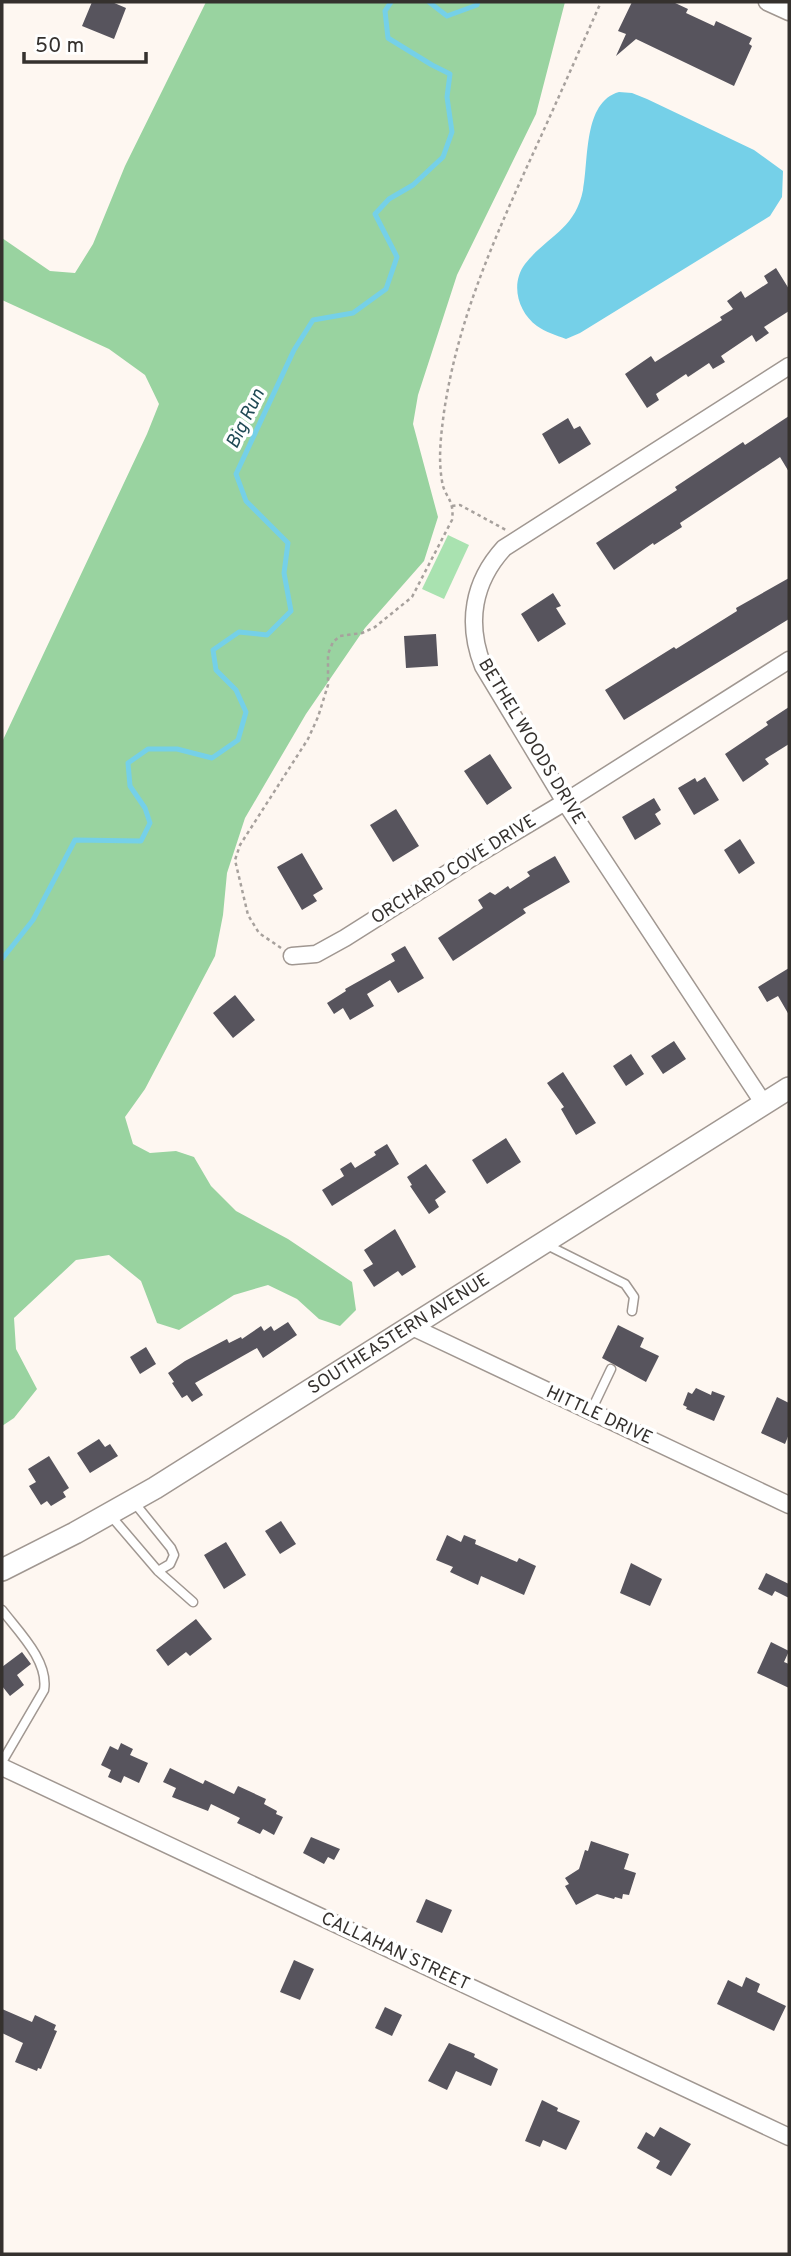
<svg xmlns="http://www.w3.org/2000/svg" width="791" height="2256" viewBox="0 0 791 2256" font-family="Overpass,sans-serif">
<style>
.green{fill:#a9e2b0}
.forest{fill:#99d3a0}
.water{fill:#75d0e8}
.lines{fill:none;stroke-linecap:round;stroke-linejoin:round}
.stream{stroke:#75d0e8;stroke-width:5}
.building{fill:#57545d}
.lane-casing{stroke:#a09791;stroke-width:11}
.street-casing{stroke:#a09791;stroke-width:19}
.secondary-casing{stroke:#a09791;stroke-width:24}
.path{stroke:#a7a19d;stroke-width:2.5;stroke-dasharray:3.5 3.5;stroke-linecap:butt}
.lane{stroke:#fff;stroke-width:8}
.street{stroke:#fff;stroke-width:16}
.secondary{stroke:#fff;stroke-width:21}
.labels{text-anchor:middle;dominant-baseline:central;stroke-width:7;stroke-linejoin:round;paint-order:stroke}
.street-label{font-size:18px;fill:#35312e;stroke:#fff}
.water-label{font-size:19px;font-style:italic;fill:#204a55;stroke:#fff}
</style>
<rect width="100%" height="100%" fill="#fef7f1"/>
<!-- green -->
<path class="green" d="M448,535l21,10 -25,54 -22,-10z"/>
<!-- forest -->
<path class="forest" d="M206,2h359l-29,112 -79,161 -39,120 -5,29 25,93 -14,44 -59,67 -59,86 -61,104 -18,55 -4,42 -8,41 -70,133 -20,28 8,27 17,9 26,-2 18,6 17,29 25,25 52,28 64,43 4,28 -16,16 -21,-7 -22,-20 -29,-14 -34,10 -55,35 -22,-7 -16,-42 -32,-26 -33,5 -62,58 2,31 21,40 -23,29 -12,8v-684l145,-308 12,-30 -14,-29 -36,-26 -107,-49v-62l48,33 25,2 18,-29 32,-78z"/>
<!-- water -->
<path class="water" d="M619,92l13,1 15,6 107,51 29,21 -1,26 -12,19 -190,117 -14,6c-10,-4 -21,-7 -29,-13 -19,-14 -27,-42 -12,-62 22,-28 50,-34 58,-74 6,-30 0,-88 36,-98z"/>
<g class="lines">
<!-- stream -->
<path class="stream" d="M429,2l18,14 30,-11 1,-3
M2,959l31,-39 42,-80 66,1 9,-18 -5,-15 -15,-22 -2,-23 20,-14h29l35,9 26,-18 8,-28 -10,-22 -20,-20 -3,-20 26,-18 28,3 24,-24 -7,-38 4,-30 -42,-42 -10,-27 58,-124 19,-30 40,-7 33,-24 11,-32 -22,-43 14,-15 24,-14 30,-28 9,-25 -5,-35 3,-23 -18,-9 -44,-27 -3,-27 6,-9"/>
</g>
<!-- building -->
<path class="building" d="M92,2h20l14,6 -12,31 -32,-13z
M632,2h41l15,7 -2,4 28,13 2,-5 36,17 -3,6 3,2 -18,40 -98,-47 -20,17 10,-22 -8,-3z
M776,268l13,21v22l-25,16 5,6 -13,9 -4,-7 -31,21 4,6 -12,7 -4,-6 -21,14 -2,-3 -30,20 3,6 -12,8 -22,-34 26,-18 4,6 67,-42 -2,-3 13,-8 -6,-8 14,-10 4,7 23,-15 -4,-7z
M789,416v56l-9,-15 -100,66 2,4 -28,18 -1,-2 -39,27 -18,-27 81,-53 -2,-3 68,-45 2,3z
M568,418l6,11 6,-3 11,18 -32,20 -17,-30z
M789,578v41l-165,101 -19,-30 69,-43 2,2 61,-38 -1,-3z
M553,593l8,13 -5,2 10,16 -28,18 -17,-28z
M436,634l2,32 -32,2 -2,-32z
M789,707v37l-24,15 4,5 -26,18 -18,-28 43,-29 -2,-3z
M490,754l22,34 -25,17 -23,-34z
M705,777l14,23 -25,15 -16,-27 17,-10 2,4z
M654,798l7,12 -6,4 6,10 -26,16 -13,-23z
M396,809l23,37 -26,16 -23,-37z
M740,839l15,24 -16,11 -15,-24z
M302,853l21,36 -10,6 4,6 -15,9 -25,-43z
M555,856l15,26 -47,27 3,4 -73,48 -15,-23 45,-30 -5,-8 12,-8 5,3 13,-9 2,3 20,-13 -3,-4z
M405,946l19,32 -26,15 -8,-13 -23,14 7,12 -24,14 -7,-12 -9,6 -7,-11 19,-12 -1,-2 50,-28 -4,-7z
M789,968v47l-11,-19 -11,6 -9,-15z
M235,995l20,25 -22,18 -20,-25z
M674,1041l12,18 -23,15 -12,-18z
M631,1054l13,20 -18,12 -13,-20z
M563,1072l33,51 -20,12 -15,-26 3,-2 -17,-24z
M506,1138l15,24 -34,22 -15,-24z
M387,1144l12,20 -67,42 -10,-16 22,-14 -4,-7 11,-7 4,6 21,-13 -2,-3z
M426,1164l20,28 -11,8 4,7 -10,7 -19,-28 2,-1 -5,-8z
M395,1229l21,38 -14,9 -4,-5 -24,16 -11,-17 10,-6 -9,-14z
M288,1322l9,13 -34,23 -6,-10 -62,35 8,12 -11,7 -5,-7 -5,3 -10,-15 2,-1 -6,-9 17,-12 42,-22 2,4 12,-6 1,2 19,-13 3,5 7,-5 3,5z
M618,1325l26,13 -4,9 19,9 -13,26 -44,-24z
M146,1347l10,17 -16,10 -10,-17z
M696,1388l15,7 1,-4 13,5 -11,25 -28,-12 1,-2 -4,-2 5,-13 4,2z
M777,1397l12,6v31l-4,10 -24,-11z
M99,1439l6,8 5,-3 8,12 -28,17 -13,-20z
M49,1456l20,32 -6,4 3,5 -15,9 -4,-5 -6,4 -12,-19 7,-4 -8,-13z
M281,1521l15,23 -16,10 -15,-23z
M447,1535l14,7 3,-7 12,5 -1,4 42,18 2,-4 17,8 -12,29 -43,-19 -3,9 -28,-13 3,-5 -17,-7z
M226,1542l20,33 -22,14 -20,-34z
M631,1563l31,16 -12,27 -30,-13z
M766,1573l23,11v14l-14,-7 -3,5 -14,-7z
M196,1619l16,20 -22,17 -4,-4 -18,14 -12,-16z
M771,1642l18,9 -5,11 5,2v24l-32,-15z
M22,1652l9,12 -14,11 7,10 -14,11 -8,-10v-19z
M121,1743l12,6 -3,6 18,8 -9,20 -15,-7 -3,7 -13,-6 3,-7 -10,-5 9,-19 8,4z
M170,1768l33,16 2,-4 29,14 4,-8 28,13 -2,5 13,7 -1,3 7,3 -9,18 -11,-6 -3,5 -23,-11 3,-5 -29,-14 -3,7 -36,-14 4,-9 -13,-6z
M311,1837l29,12 -6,11 -6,-3 -4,7 -21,-11z
M591,1841l38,13 -5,15 12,4 -7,22 -6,-1 -1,5 -7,-2 -1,2 -17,-5 -21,11 -11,-19 4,-2 -4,-6 14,-9 6,-19 3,1z
M426,1899l26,11 -10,23 -26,-11z
M294,1960l20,9 -14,31 -20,-8z
M746,1977l14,7 -3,8 29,14 -12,25 -57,-27 11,-24 14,7z
M385,2007l17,8 -10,21 -17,-8z
M2,2009l30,13 3,-7 21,10 -2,5 3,1 -16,38 -3,-1 -1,3 -22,-9 8,-19 -21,-10z
M449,2043l26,11 -1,3 24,12 -7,17 -35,-15 -9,19 -19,-9z
M542,2100l16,8 -1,3 23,10 -14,29 -23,-10 -3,7 -15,-6z
M660,2127l31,17 -20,32 -15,-8 4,-7 -23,-13 9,-16 8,5z"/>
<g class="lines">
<!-- lane casing -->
<g class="lane-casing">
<path id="lane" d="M545,1244l80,40 9,13 -2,14
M591,1411l20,-42
M133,1501l38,47 3,7 -4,9 -12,7
M111,1516l47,55 35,31
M2,1610c16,21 47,51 42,80l-42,72"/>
</g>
<!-- street casing -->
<g class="street-casing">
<path id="street" d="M767,2l22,10
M292,956l24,-2 29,-16 128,-81 92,-55 224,-142
M764,1104l-199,-302 -82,-136c-17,-43 -10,-84 21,-118l285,-182
M410,1326l379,179
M2,1767l787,370"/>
</g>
<!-- secondary casing -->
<g class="secondary-casing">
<g id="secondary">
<path id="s1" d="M2,1570l73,-37 80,-45 634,-400"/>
</g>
</g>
<!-- path -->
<path class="path" d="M452,506l8,-1 46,25
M281,948l-22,-15 -11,-18 -13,-55 5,-15 68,-106 10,-22 10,-32v-31l5,-12 7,-6 22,-3 13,-6 37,-30 40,-77c3,-21 -8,-23 -10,-39 -4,-23 -1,-46 2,-69 13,-87 45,-161 81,-241 26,-56 51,-113 76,-169"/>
<!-- lane -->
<use href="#lane" class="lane"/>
<!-- street -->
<use href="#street" class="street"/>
<!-- secondary -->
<use href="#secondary" class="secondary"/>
</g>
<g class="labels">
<!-- street labels -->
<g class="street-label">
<text transform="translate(531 742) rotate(59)">BETHEL WOODS DRIVE</text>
<text transform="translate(454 870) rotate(-32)">ORCHARD COVE DRIVE</text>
<text stroke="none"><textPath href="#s1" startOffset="462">SOUTHEASTERN AVENUE</textPath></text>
<text transform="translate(599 1416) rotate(25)">HITTLE DRIVE</text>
<text transform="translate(395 1952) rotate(25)">CALLAHAN STREET</text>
</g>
<!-- water labels -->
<g class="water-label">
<text transform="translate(246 419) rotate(-64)">Big Run</text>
</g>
</g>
<!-- border -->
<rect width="791" height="2256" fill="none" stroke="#35312e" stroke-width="7"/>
<!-- scale -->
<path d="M24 52v10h122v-10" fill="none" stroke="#35312e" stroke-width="3.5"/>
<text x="35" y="52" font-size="21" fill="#35312e" stroke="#ffffff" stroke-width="5" paint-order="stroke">50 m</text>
</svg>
